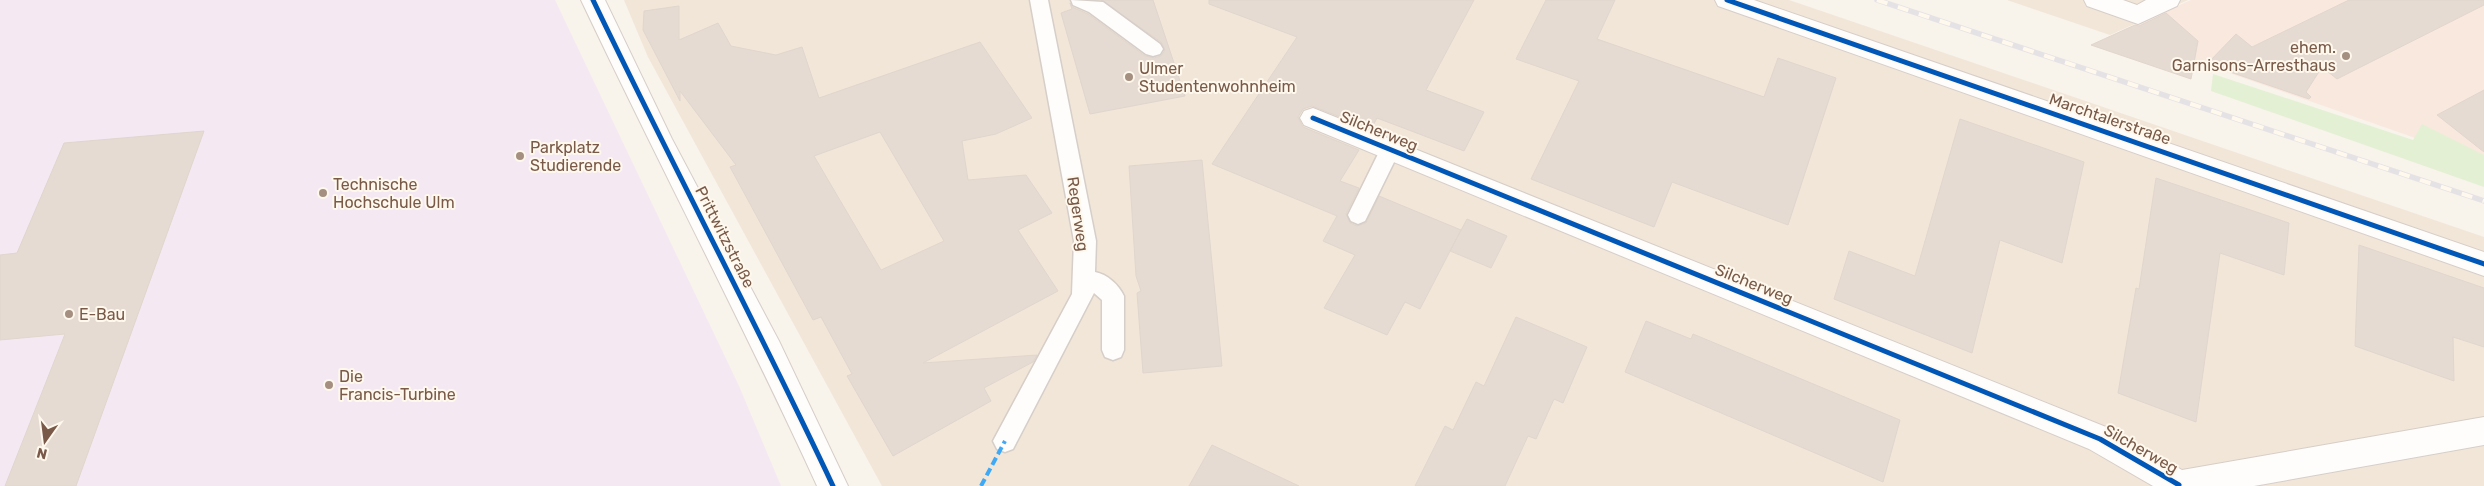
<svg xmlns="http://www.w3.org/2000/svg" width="2484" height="486" viewBox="0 0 2484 486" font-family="Rubik,sans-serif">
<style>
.residential{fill:#f2e6d8}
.commercial{fill:#f9e8de}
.education{fill:#f4e9f3}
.green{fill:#e4f0d4}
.building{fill:#e5dbd2;stroke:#e1d6cd;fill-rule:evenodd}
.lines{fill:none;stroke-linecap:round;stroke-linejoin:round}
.service-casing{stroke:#d6cec8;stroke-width:3}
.minor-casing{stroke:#d6cec8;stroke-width:2}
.service{fill:#fefdfc;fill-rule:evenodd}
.minor{fill:#fefdfc;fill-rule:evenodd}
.rail-casing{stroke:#e5e2e5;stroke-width:5.5}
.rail{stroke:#fff8ed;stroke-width:4;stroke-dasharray:11;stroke-linecap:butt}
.quiet{stroke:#3fa9f5;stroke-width:4;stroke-dasharray:8 4;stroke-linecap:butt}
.cycleway-casing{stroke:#fff8ed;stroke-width:8}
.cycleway{stroke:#0057b8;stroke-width:5}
.poi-dot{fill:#a58f81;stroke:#fff8ed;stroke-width:2}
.labels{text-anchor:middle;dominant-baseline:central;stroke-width:4;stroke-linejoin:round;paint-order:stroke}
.poi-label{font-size:16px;fill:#795948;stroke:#fff8ed;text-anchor:start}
.street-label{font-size:16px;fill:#795948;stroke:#fff8ed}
</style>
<rect width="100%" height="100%" fill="#f8f3eb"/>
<!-- residential -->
<path class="residential" d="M624,0h1165l695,237v249h-1602l-234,-429z
M2007,0h181l-78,35z"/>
<!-- commercial -->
<path class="commercial" d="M2191,0h293v162l-346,-121 -15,-11z"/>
<!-- education -->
<path class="education" d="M0,0h555l184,386 42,100h-781z"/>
<!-- green -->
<path class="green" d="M2213,74l200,66 9,-16 62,31v32l-273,-96z"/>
<!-- building -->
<path class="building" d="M1101,0h52l32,96 -95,18 -29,-101 11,-4 -2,-6 2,4 16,7 57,42 9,2 7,-2 4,-6 -4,-8z
M1209,0h265l-48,90 58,22 -20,39 -87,-33 -6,11 -59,-23 -9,3 -5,8 5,10 56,23 -19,31 19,7 -13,26 4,9 7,3 9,-3 13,-27 82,34 -41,79 -15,-7 -18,33 -63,-27 31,-53 -32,-14 14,-25 -125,-52 85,-127 -88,-33z
M1546,0h69l-18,39 167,58 14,-39 58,20 -48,147 -116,-43 -18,45 -123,-48 48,-98 -63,-22z
M2349,0h135v5l-147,74 -15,-12 -16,25 5,5 -2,2 -102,-35 29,-30 16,13z
M679,6v34l39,-17 13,23 45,9 26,-8 17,51 161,-56 52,76 -36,16 -34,7 6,39 58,-5 26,38 -34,17 40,61 -135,72 114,-8 -4,7 -49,26 7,13 -98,55 -46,-80 5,-2 -31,-57 -8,3 -83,-153 6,-2 -56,-74v10l-37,-71 1,-19zM880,132l64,109 -63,29 -67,-114z
M2166,13l32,28 -7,38 -100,-34 44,-20 4,1z
M2484,90v62l-47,-37z
M1960,119l124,43 -22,101 -62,-23 -28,113 -138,-54 15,-48 66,25z
M204,131l-128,355h-71l60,-152 -65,6v-85l17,-2 47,-110z
M1202,160l20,206 -79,7 -6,-80 4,-2 -5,-15 -7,-110z
M2156,178l133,45 -5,52 -64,-22 -24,169 -78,-29 18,-105 3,1z
M1467,219l40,17 -16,32 -41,-17z
M2359,245l125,43v59l-31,-10 1,44 -99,-35z
M1516,317l71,30 -24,56 -9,-4 -18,40 -8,-3 -23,50h-90l30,-60 8,4 23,-48 8,4z
M1646,321l45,18 2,-5 207,86 -17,62 -258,-110z
M1212,445l87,41h-110z"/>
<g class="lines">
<!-- service casing -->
<g class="service-casing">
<path id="service" d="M1030,0h18l48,241 -1,31c12,2 24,13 29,24v54l-3,7 -8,3 -8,-3 -3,-7v-50l-8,-7 -81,156 -8,3 -8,-3 -4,-8 79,-147 2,-53z
M1071,0l32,2 57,42 3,5 -3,5 -7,2 -7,-2 -57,-42 -16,-7z
M1390,142l7,2 3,6 -32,65 -3,6 -7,3 -7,-3 -3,-6 35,-71z"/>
</g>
<!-- minor casing -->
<g class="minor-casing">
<path id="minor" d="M581,0h24l67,139 107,202 69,145h-31c-75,-164 -159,-323 -236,-486z
M1715,0h39l730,252v24l-766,-270z
M2084,0h39l14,5 9,-5h34l-3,6 -39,18 -51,-18z
M1313,108l798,321 71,41 302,-53v28l-230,41h-101l-64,-37 -785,-324 -4,-7 4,-7z"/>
</g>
<!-- service -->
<use href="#service" class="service"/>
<!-- minor -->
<use href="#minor" class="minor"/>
<!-- rail casing -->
<g class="rail-casing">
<path id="rail" d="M1877,0l607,201"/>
</g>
<!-- rail -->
<use href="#rail" class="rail"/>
<!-- quiet -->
<path class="quiet" d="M981,486l24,-45"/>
<!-- cycleway casing -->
<g class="cycleway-casing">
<path id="cycleway" d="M593,0c78,163 163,322 240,486
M1727,0l757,264
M1313,118l787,321 79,46"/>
</g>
<!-- cycleway -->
<use href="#cycleway" class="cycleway"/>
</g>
<!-- markers -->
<g class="poi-dot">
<circle cx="2346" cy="56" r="5"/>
<circle cx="1129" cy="77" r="5"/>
<circle cx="520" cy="156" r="5"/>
<circle cx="323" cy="193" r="5"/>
<circle cx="69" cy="314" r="5"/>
<circle cx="329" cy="385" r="5"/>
</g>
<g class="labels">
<!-- poi labels -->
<g class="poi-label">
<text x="2336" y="47" text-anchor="end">ehem.<tspan x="2336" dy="18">Garnisons-Arresthaus</tspan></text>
<text x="1139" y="68">Ulmer<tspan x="1139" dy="18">Studentenwohnheim</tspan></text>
<text x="530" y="147">Parkplatz<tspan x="530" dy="18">Studierende</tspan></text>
<text x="333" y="184">Technische<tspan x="333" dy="18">Hochschule Ulm</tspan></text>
<text x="79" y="314">E-Bau</text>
<text x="339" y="376">Die<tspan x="339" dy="18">Francis-Turbine</tspan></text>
</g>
<!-- street labels -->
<g class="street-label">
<text transform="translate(2110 119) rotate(19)">Marchtalerstraße</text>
<text transform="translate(1379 131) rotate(22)">Silcherweg</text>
<text transform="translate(1078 214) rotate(82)">Regerweg</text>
<text transform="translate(725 237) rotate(63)">Prittwitzstraße</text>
<text transform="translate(1754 284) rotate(22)">Silcherweg</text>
<text transform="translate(2141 449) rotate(30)">Silcherweg</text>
</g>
</g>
<!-- north arrow -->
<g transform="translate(45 441) rotate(194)" stroke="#fff8ed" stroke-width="4" paint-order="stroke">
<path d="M0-4L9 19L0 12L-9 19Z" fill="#795948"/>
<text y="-8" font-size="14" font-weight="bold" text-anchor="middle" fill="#795948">N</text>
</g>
</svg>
